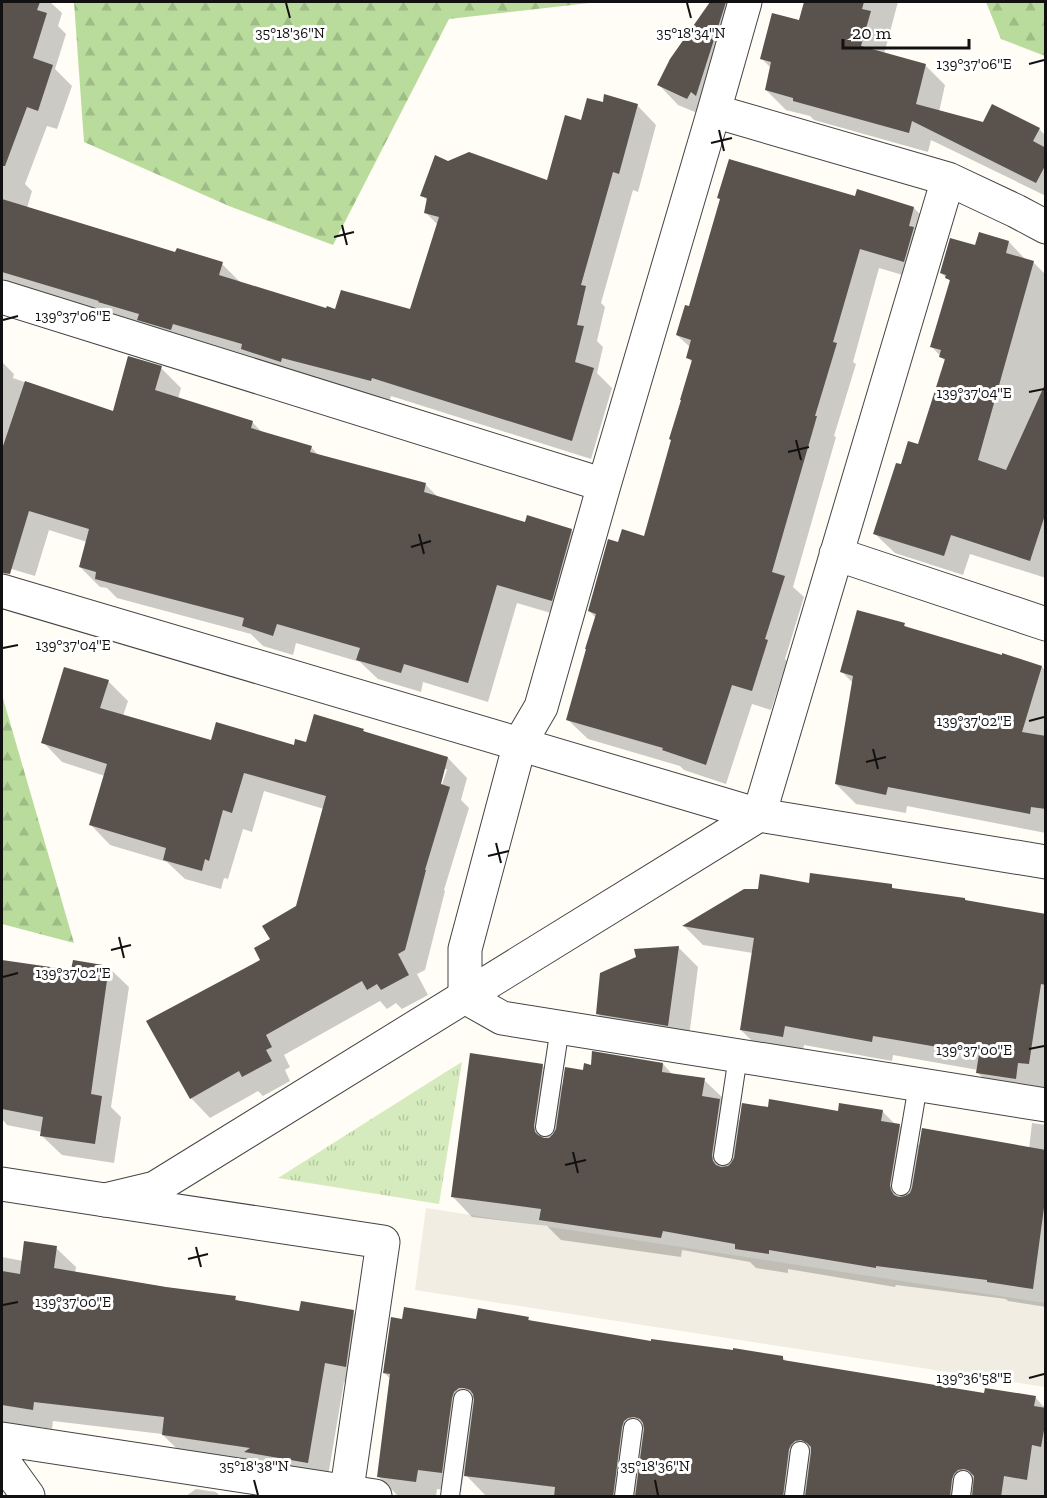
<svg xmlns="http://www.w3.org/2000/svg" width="1047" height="1498" viewBox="0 0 1047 1498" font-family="'Zilla Slab',serif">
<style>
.forest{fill:url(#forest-firs)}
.park{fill:url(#park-tufts)}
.plaza{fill:#f1ede2}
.shadow{fill:#0003;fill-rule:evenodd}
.building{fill:#5a524d}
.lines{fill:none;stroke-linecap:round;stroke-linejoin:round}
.service-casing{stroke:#444;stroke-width:20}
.minor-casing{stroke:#444;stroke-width:35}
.tertiary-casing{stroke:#444;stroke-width:35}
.service{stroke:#fff;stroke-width:18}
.minor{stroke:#fff;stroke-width:33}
.tertiary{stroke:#fff;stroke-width:33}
.ticks{fill:none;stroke:#111;stroke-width:2}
.ticks-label{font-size:15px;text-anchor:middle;fill:#111;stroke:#fff;stroke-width:6;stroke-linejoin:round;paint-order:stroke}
</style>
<defs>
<pattern id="forest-firs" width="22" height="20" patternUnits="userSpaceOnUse" patternTransform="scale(1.5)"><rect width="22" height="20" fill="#b9dc9c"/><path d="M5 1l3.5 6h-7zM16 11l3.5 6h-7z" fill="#9ebc85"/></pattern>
<pattern id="park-tufts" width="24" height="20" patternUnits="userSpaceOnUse" patternTransform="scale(1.5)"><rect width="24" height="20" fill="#d5ebbd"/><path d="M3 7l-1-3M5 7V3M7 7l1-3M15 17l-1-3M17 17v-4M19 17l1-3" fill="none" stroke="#b6c8a1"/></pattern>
</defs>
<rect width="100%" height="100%" fill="#fffdf5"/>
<!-- forest -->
<path class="forest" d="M74,2h524l-149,17 -116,226 -104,-39 -145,-64z
M986,2h59v54l-44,-17z
M2,695l72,248 -72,-19z"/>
<!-- park -->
<path class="park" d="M462,1062l-23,142 -161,-26 174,-110z"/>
<!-- plaza -->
<path class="plaza" d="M426,1208l619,95v84l-630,-97z"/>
<!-- shadow -->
<path class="shadow" d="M3,2h47l12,11 -4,13 8,8 -11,35 17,17 -15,43 -10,-3 -22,58 7,7 -5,17 149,46 46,10 20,20 85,26h84l27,-85 -12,-12 2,-12 -6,-5 26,-33 100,19 34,-60 22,-18 33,1 19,20 -18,67 -5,-2 -32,113 4,4 -8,34 6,6 -6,26 15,15 -21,71 -200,-63 -1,4 -89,-24 -299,-93v-278z
M712,2h32l-37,115 -29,-12 -19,-20 13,-25z
M805,2h93l-14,52 42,12 19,19 -6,27 45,12 55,5 7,7v60l-115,-56 -3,12 -114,-32 -4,-4 -24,-6 -20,-20 6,-21 -10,-10 37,-37z
M856,197l58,11 19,20 -10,53 -44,-13 -26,94 3,2 -22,72 2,1 -43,150 11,10 -19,62 2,2 -16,49 -19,-6 -26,80 -42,-14 -4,-4 -92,-27 -20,-19 28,-102 -7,-7 30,-67 27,-7 47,-174 -5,-5 3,-10 -14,-13 13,-27z
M1009,242l18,19 6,1 13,13v303l-76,-24 -7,21 -68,-22 -20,-19 27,-68 17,-20 26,-85 -14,-15 20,-64 -10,-9 35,-26z
M2,362l12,12 -1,4 101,35 47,-45 20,20 -3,11 74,23 11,11 48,14 9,10 105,27 15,15 86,25 45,6 20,20 -20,69 -54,-16 -29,99 -65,-20 -2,10 -43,-13 -18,-17 -64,-19 -3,12 -30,-9 -12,-12 -134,-36 -10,-10 -7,-1 -20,-20 7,-25 -38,-12 -14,46 -30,-9 -3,-4z
M904,625l4,3 134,39 4,4v162l-139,-27 -1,7 -50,-9 -20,-20 17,-101 -11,-11z
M108,681l20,20 -5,15 89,26 83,5 68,-16 3,3 82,24 19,20 -6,22 8,8 -25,82 1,1 -20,79 -8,4 11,21 -26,14 -6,-6 -9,6 -7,-8 -96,54 6,12 -5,3 5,11 -27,15 -5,-5 -48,27 -19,-20 72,-137 9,-21 25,-33 27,-98 -60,-18 -12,41 -9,-3 -15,50 -4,-1 -3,11 -36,-10 -18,-17 -57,-17 -19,-20 14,-49 -43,-14 -19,-20zM443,769h4l-7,22h-3z
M810,884l81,2 4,4 70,9 3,3 78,13v184l-49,-7 -20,-20 1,-2 -85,-15 -1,6 -88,-16 -2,11 -41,-6 -20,-20 12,-77 -50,-8 -19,-19 75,-36z
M679,948l19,19 -10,78 -71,-12 -20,-20z
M2,962l70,10 37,-4 20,19 -18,120 10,10 -7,46 -52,-8 -20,-19v-4l-35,-7 -5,-6z
M663,1064l10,11 31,5 20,19 -1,5 18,18 28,-13 70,3 43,-1 14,14h3l22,22 108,2 3,-26 14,2v182l-38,-6 -2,-2 -110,-14 -1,2 -107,-18v4l-32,-5 -6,-6 -68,-12 -1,7 -120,-17 -14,-14 -75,-9 -19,-20 89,-132 22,22 20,-16z
M56,1248l20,19 -1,6 160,25 5,4 60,10h53l20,20 -8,54 -21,-4 -17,100 -144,-27 -21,-21 -109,-13 -1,8 -50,-7v-165l21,4z
M528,1318l4,4 120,20 130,15 5,5 199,33 49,2 8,9h3v90h-549l-12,-1 -21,-22 -3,19 -24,-3 -1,7h-38l-19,-19 12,-98 -7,-6 94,-52z
M196,1489l20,3 4,4h-34z"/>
<!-- building -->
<path class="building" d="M2,2h38l-3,8 10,3 -14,45 20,7 -15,46 -11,-4 -22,59h-3z
M710,2h16l-30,94 -5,-4 -4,7 -30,-14 13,-26z
M804,2h60l-2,7 9,2 -10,35 65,18 -10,40 67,18 9,-18 48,24 -7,13 13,7v16l-10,19 -124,-62 -3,12 -116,-32v-3l-28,-8 6,-28 -11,-3 12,-46 27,7z
M604,94l34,10 -19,70 -6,-2 -32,113 5,1 -9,39 7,1 -9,36 19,6 -22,73 -200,-63 -1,3 -89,-23 -1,4 -40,-13 1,-5 -69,-20 -2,6 -34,-10 2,-6 -41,-12 1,-1 -97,-29v-73l173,53 2,-4 46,14 -4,13 107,33 1,-2 8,3 6,-19 69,19 29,-92 -15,-4 3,-15 -7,-2 15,-41 13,6 21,-9 78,28 18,-65 16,5 6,-22 16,4z
M729,159l126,37 2,-7 57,18 -5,19 5,1 -10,35 -44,-13 -27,93 4,1 -22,73h2l-45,156 13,4 -20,63 3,1 -16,51 -20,-6 -26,80 -44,-15 1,-2 -97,-28 20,-71h-1l11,-35 -8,-3 20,-72 10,3 4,-13 22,7 27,-96 -2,-1 12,-39h-1l12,-40 -6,-2 5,-18 -15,-5 9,-30 4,1 31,-107 -3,-1z
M979,232l30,9 -3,12 28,8 -56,199 28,10 40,-88v130l-16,49 -79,-26 -7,21 -71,-22 23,-71 5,1 7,-23 10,3 27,-85 -6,-2 2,-7 -11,-3 20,-67 -5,-2 1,-3 -6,-2 10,-35 25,7z
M128,356l34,10 -7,24 98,31 -2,7 61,18 -2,6 116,31 -2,9 101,30 2,-7 45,14 -20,72 -55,-16 -29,98 -64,-19 -3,9 -45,-13 4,-12 -83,-24 -4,12 -31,-10 2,-8 -149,-39 1,-7 -17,-5 10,-38 -60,-18 -19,63 -8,-1v-124l23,-68 88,30z
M857,610l48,13 -1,3 98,29v-2l40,13 -20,66 24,4v73l-15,-2 -1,7 -142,-27 -2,8 -51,-11 18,-108 -13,-4z
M64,667l45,13 -9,28 111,32 5,-18 78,23 1,-6 11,3 8,-28 50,15 -1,2 85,26 -7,27 9,3 -25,83h1l-21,80 -7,4 11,21 -28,15 -4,-6 -10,6 -5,-9 -96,54 6,12 -6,3 6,11 -30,16 -3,-6 -49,28 -44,-78 114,-61 -6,-12 16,-9 -8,-13 34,-20 30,-110 -82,-23 -12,40 -9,-3 -14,51 -4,-2 -3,12 -39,-11 3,-12 -77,-23 18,-61 -66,-21z
M810,873l82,11v4l73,10v2l81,14v71l-5,-1 -12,80 -11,-1 -2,16 -40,-6 3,-19 -106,-18 -1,6 -87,-16 -2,11 -43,-7 14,-92 -72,-12 62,-37h14l2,-15 49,9z
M679,946l-11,80 -72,-12 4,-41 36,-16 -2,-8z
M2,960l69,10 2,-10 36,6 -18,128 11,2 -7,48 -55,-8 3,-19 -41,-8z
M592,1051l71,12 -1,9 43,6 -3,18 18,3 -8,56 1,6 3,4 5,2 7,-1 3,-3 3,-5 8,-55 26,4 1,-8 69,12 1,-8 44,7 -2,11 19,3 -10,61 1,5 3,5 5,2 6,-1 5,-3 2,-5 10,-60 124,22v43l-13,96 -46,-7v-2l-111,-14v2l-107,-18v4l-34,-5v-5l-72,-13 -2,7 -122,-18 2,-11 -90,-12 19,-144 73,11 -9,62 1,6 3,3 6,3h5l4,-4 3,-5 9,-62 18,3 1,-7 7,2z
M24,1241l33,5 -3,22 112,19 70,9 -1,4 64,11 2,-10 53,9 -8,57 -21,-4 -17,100 -64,-11 6,-4 -88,-13 2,-18 -130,-15 -1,8 -31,-5v-134l18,3z
M404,1307l72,12 2,-11 51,9 -1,3 123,21v-2l82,11v-2l50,8v4l201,33 1,-5 51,8 -2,10 12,2v11l-5,28 -9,-2 -5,35 -23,-4 -3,21h-29l2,-21 -5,-5 -5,-2 -6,1 -4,4 -2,5 -2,18h-145l6,-45v-5l-4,-4 -6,-3 -6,1 -4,4 -2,4 -6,48h-148l9,-68 -1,-6 -3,-4 -6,-2 -6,1 -4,3 -2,6 -9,70h-59l1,-10 -91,-11 10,-76 -1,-6 -3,-4 -6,-2h-5l-5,4 -2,6 -10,75 -24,-3 -2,12 -39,-5 13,-103 -7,-1 8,-56 11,2z"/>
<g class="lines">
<!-- service casing -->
<g class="service-casing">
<path id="service" d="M545,1127l15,-100
M723,1156l15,-100
M901,1186l17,-101
M450,1496l13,-97
M624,1496l9,-68
M794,1496l6,-45
M961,1496l2,-16"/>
</g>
<!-- minor casing -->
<g class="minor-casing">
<path id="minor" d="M714,111l31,-109
M1046,227l-30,-16 -68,-32 -234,-68 -110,374 -63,222 -21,36 -55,206v48l37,21 544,87
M2,297l602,188
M836,554l210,70
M759,815l189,-636
M105,1200l278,42 -37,254
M2,1439l373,57
M2,1460l26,36"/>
</g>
<!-- tertiary casing -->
<g class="tertiary-casing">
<path id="tertiary" d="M2,591l757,224 287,47
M2,1184l103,16 50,-12 604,-373"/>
</g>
<!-- service -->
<use href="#service" class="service"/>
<!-- minor -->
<use href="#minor" class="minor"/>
<!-- tertiary -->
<use href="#tertiary" class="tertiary"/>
</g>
<!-- ticks -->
<path class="ticks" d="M286,3l4,15M687,3l4,15M1029,64l15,-4M719,130l5,21M711,143l21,-5M342,225l5,20M334,237l20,-5M3,320l15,-4M1029,392l15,-3M796,440l5,20M788,452l21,-5M419,534l5,20M411,547l20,-6M3,648l15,-3M1029,721l15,-4M873,749l5,20M866,762l20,-5M496,843l5,20M488,856l21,-5M119,937l5,21M111,950l20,-5M3,977l15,-4M1029,1049l15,-3M573,1152l5,21M565,1165l21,-5M196,1247l5,20M188,1259l20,-5M3,1305l15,-3M1029,1378l15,-4M254,1480l4,15M655,1480l3,15"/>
<g class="ticks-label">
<text x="290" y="38">35°18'36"N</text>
<text x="691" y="38">35°18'34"N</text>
<text x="974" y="69">139°37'06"E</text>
<text x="73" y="321">139°37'06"E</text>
<text x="974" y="398">139°37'04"E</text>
<text x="73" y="650">139°37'04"E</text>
<text x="974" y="726">139°37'02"E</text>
<text x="73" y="978">139°37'02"E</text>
<text x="974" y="1055">139°37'00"E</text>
<text x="73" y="1307">139°37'00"E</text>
<text x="974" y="1383">139°36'58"E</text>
<text x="254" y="1471">35°18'38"N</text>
<text x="655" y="1471">35°18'36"N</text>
</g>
<!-- border -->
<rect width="1047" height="1498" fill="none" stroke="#111111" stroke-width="6"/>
<!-- scale -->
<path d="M843 39v9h126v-9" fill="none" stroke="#111111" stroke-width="3"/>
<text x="852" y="39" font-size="18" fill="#111111" stroke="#ffffff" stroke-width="4.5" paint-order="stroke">20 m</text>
</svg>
